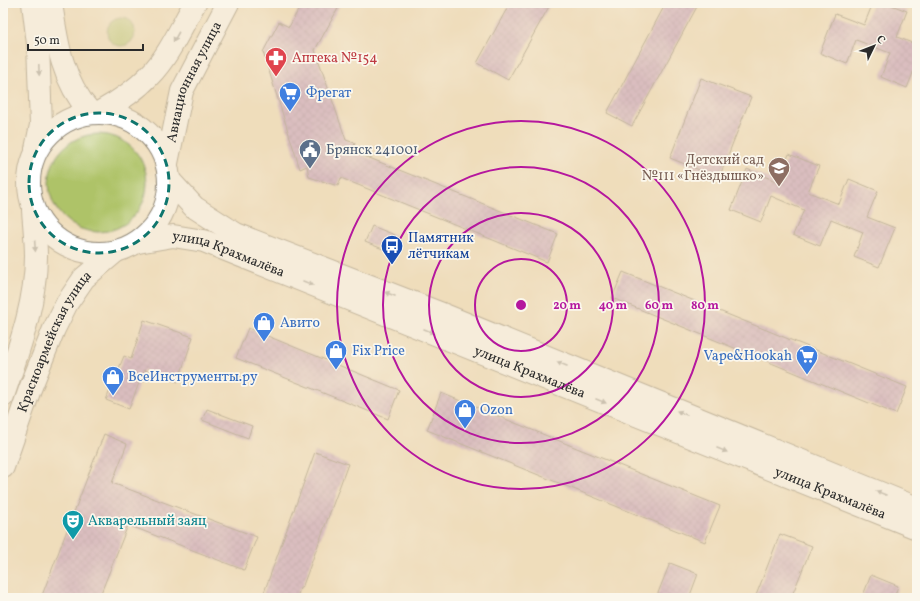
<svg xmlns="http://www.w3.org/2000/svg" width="920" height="601" viewBox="0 0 920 601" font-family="Vollkorn,serif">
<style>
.green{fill:#aec368;stroke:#6c774a}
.building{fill:url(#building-cross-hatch)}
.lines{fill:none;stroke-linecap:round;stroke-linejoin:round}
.secondary-casing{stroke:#8d8473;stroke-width:24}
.primary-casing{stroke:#8d8473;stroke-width:24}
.secondary{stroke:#fff;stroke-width:22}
.primary{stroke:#fff;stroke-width:22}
.oneway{fill:#a0a0a0}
.marked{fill:none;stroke:#0f766e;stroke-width:3;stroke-dasharray:8 5;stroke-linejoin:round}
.ring{fill:none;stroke:#b5179e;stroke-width:2}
.labels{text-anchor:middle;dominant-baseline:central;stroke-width:3.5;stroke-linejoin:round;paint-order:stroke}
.health-label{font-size:14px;fill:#be3a42;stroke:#fbf7ec;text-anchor:start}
.street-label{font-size:14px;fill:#2b2b2b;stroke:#fbf7ec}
.shop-label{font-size:14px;fill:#366cbe;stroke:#fbf7ec;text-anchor:start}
.service-label{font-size:14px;fill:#4e5e75;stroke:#fbf7ec;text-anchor:start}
.education-label{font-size:14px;fill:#785e54;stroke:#fbf7ec;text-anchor:end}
.transit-label{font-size:14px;fill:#164399;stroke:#fbf7ec;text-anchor:start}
.culture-label{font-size:14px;fill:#0d838f;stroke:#fbf7ec;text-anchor:start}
.centre{fill:#b5179e;stroke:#fbf7ec;stroke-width:2}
.ring-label{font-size:12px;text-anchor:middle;font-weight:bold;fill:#b5179e;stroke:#fbf7ec;stroke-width:3.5;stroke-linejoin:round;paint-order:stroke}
</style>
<defs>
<pattern id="building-cross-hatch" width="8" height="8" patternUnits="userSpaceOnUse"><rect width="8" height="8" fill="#c198c4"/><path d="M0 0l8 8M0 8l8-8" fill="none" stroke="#9d7c9f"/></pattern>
</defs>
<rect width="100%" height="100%" fill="#fbf7ec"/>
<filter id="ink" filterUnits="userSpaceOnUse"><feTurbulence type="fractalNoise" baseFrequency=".025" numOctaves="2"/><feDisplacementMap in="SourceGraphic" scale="8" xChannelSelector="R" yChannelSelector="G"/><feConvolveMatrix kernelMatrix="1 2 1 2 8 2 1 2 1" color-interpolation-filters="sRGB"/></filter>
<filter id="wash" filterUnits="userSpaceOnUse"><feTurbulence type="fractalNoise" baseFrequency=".012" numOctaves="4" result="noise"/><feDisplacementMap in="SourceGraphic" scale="16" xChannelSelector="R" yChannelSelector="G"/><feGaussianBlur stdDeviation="0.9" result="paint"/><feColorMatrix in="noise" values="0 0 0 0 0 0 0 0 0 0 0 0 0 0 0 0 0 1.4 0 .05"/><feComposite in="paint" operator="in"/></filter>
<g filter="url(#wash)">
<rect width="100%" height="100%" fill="#efddbb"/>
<!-- green -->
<path class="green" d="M107 32a14 14 0 1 1 28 0a14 14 0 1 1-28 0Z
M49 183a49 49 0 1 1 98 0a49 49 0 1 1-98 0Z"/>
<g id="blocks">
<!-- building -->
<path class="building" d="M302,3h39l-26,47 31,90 9,3 -3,8 206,83 -11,28 -206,-84 -3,8 -29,-9 -2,-11 -7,3 -37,-117 16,-30 10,5z
M510,3h41l-43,77 -31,-17z
M666,3h33l-67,123 -25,-13z
M873,3h13l21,8 -10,26 20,8v18l-10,25 -26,-11 9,-24 -34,-13 -9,24 -27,-11 15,-39 29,11z
M701,78l50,19 -32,81 -49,-20z
M789,154l30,12 -11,26 31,12 10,-25 29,12 -11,26 28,11 -16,39 -25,-10 9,-25 -32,-13 -11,27 -27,-11 11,-25 -33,-14 -10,26 -30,-12 16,-41 31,13z
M372,226l23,9 -7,16 -23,-9z
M623,272l284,115 -11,27 -284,-116z
M144,320l49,17 -15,45 -34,-12 -15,39 -23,-9 18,-44 7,3z
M248,328l151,62 -11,29 -152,-61z
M441,393l279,113 -15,36 -278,-112z
M207,409l45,17 -4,12 -46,-18z
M104,434l23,10 -15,39 145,54 -13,33 -116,-45 -29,73h-58z
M315,452l33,12 -46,124h-2l-3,10h-35z
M780,534l32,12 -21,52h-36z
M670,563l28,11 -9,24h-33z
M871,575l27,11 -4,12h-32z"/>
</g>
</g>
<g filter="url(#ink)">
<use href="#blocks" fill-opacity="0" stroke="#8d8473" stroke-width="1"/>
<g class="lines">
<!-- secondary casing -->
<g class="secondary-casing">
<g id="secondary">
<path d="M170,181l24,26 42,27 206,80 475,194"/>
<path id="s1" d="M138,242l35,-6 31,5 713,287"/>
</g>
</g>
<!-- primary casing -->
<g class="primary-casing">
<g id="primary">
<path d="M33,3l5,41 3,81 -5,24"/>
<path d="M51,3c6,41 11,77 39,109"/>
<path d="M100,112c18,-10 35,-21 49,-36 20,-20 32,-49 46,-73"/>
<circle cx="99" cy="183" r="70"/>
<path id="s2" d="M167,163l15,-72 46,-88"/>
<path d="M3,396c15,-45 33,-92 33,-140 0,-15 -2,-31 -3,-46"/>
<path id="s3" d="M3,467l27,-78 24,-60 13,-26 17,-25 32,-27"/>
</g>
</g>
<!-- secondary -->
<use href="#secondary" class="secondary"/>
<!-- primary -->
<use href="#primary" class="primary"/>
</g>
<!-- one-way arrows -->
<defs><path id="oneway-solid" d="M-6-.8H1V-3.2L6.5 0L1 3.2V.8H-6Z"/></defs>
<g class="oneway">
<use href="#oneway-solid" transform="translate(176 37) rotate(119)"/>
<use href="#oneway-solid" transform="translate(39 70) rotate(88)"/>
<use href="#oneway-solid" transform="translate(35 246) rotate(86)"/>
<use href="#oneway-solid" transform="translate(308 283) rotate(22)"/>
<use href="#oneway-solid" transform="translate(390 294) rotate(-159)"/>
<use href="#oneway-solid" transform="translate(429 331) rotate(22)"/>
<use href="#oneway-solid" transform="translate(562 364) rotate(-158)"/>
<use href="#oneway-solid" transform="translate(601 401) rotate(22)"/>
<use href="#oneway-solid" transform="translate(682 413) rotate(-158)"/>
<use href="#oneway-solid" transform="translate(722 450) rotate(22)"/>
<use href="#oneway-solid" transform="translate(881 493) rotate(-158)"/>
</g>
</g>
<!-- marked area -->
<path d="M0 0H920V601H0ZM29 183a70 70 0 1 1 140 0a70 70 0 1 1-140 0Z" fill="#efddbb" fill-opacity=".55" fill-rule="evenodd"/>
<path class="marked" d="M29 183a70 70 0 1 1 140 0a70 70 0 1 1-140 0Z"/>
<!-- distance rings -->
<g class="ring">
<circle cx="521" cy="305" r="46"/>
<circle cx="521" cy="305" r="92"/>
<circle cx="521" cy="305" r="138"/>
<circle cx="521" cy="305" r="184"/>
</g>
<!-- icons -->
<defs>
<g id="pharmacy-pin" transform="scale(1.15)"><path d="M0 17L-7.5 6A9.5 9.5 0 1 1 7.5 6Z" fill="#e0444e" stroke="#fbf7ec"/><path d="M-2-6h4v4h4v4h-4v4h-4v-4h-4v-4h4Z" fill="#fff"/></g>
<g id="supermarket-pin" transform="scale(1.15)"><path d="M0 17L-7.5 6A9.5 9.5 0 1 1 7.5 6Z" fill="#3f7fe0" stroke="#fbf7ec"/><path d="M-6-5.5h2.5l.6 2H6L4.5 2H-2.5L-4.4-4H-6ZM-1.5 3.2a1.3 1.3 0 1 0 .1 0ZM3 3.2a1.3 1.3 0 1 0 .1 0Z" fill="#fff"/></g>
<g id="civic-pin" transform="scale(1.15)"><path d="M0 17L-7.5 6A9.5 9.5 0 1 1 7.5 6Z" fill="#5c6f8a" stroke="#fbf7ec"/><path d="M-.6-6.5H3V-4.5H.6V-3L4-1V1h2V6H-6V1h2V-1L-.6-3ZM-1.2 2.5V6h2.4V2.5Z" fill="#fff"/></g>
<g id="school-pin" transform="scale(1.15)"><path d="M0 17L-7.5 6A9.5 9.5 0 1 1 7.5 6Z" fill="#8d6e63" stroke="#fbf7ec"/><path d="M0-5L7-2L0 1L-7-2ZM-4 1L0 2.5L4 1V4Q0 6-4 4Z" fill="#fff"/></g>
<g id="bus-pin" transform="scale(1.15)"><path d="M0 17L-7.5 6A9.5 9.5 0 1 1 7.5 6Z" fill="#1a4fb4" stroke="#fbf7ec"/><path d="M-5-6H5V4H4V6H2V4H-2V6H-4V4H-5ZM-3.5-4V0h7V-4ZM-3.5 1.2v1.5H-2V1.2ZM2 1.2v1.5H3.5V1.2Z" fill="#fff"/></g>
<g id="shop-pin" transform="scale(1.15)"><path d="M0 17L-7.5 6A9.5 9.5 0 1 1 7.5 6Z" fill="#3f7fe0" stroke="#fbf7ec"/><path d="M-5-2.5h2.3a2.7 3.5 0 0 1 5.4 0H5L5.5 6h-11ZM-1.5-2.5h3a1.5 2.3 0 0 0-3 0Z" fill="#fff"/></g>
<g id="theatre-pin" transform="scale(1.15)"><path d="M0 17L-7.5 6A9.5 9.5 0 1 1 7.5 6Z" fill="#0f9aa8" stroke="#fbf7ec"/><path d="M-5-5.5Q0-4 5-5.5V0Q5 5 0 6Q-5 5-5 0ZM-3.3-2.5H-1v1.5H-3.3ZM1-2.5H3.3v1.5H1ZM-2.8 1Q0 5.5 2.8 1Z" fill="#fff"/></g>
</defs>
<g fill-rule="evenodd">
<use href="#pharmacy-pin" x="276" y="58"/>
<use href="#supermarket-pin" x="290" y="93"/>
<use href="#civic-pin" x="310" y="150"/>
<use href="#school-pin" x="779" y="168"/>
<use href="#bus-pin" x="392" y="246"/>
<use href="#shop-pin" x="264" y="323"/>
<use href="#shop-pin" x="336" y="351"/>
<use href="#supermarket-pin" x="807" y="356"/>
<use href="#shop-pin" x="113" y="377"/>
<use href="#shop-pin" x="465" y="410"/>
<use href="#theatre-pin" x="73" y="521"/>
</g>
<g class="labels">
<!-- health labels -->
<g class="health-label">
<text x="292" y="58">Аптека №154</text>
</g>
<!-- street labels -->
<g class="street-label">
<text stroke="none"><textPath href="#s2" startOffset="86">Авиационная улица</textPath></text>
<text stroke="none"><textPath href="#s1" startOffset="94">улица Крахмалёва</textPath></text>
<text stroke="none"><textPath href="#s3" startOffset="136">Красноармейская улица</textPath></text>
<text stroke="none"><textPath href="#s1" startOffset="418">улица Крахмалёва</textPath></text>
<text stroke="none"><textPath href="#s1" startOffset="742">улица Крахмалёва</textPath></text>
</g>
<!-- shop labels -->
<g class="shop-label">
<text x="306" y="93">Фрегат</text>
<text x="280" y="323">Авито</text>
<text x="352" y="351">Fix Price</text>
<text x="792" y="356" text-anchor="end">Vape&amp;Hookah</text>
<text x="128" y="377">ВсеИнструменты.ру</text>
<text x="480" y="410">Ozon</text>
</g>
<!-- service labels -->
<g class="service-label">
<text x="326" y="150">Брянск 241001</text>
</g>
<!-- education labels -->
<g class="education-label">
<text x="764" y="160">Детский сад<tspan x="764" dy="16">№111 «Гнёздышко»</tspan></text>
</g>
<!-- transit labels -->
<g class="transit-label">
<text x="408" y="238">Памятник<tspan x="408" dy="16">лётчикам</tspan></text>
</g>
<!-- culture labels -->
<g class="culture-label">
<text x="88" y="521">Акварельный заяц</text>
</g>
</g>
<circle cx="521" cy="305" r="6" class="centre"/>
<g class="ring-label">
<text x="567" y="309">20 m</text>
<text x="613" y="309">40 m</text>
<text x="659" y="309">60 m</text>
<text x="705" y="309">80 m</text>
</g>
<!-- margin -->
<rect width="920" height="601" fill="none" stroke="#fbf7ec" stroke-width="16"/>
<!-- north arrow -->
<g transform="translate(874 46) rotate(47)" stroke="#fbf7ec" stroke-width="3" paint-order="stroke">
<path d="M0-3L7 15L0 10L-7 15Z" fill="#2b2b2b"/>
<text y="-6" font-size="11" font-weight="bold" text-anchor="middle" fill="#2b2b2b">С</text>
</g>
<!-- scale -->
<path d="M28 44v6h115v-6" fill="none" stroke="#2b2b2b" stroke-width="2"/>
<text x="34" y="44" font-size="12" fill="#2b2b2b" stroke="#fbf7ec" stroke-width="3" paint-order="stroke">50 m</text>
</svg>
